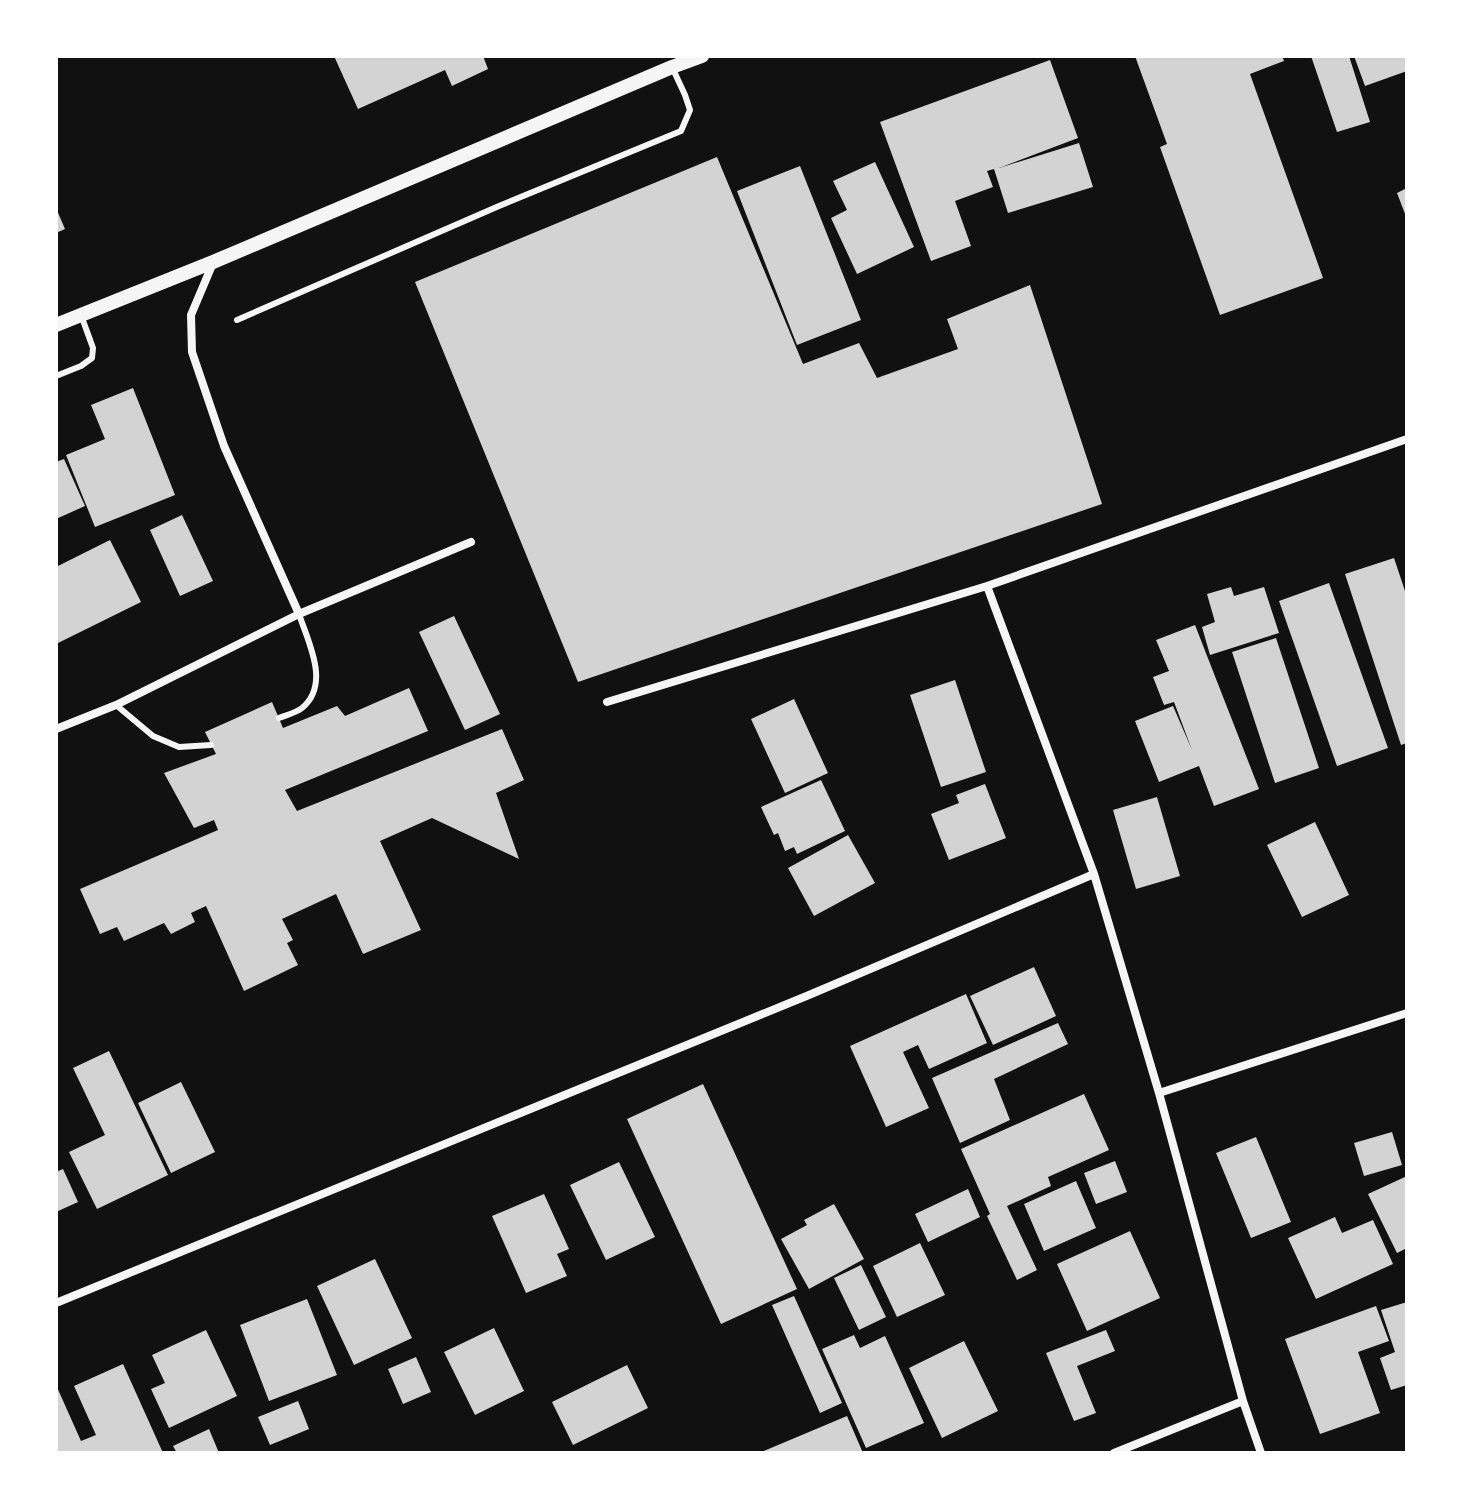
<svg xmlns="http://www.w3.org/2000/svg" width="1463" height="1509" viewBox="0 0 1463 1509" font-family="Arial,sans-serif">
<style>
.building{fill:#d3d3d3}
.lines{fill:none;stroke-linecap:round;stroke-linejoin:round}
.service{stroke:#f5f5f5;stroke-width:6}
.minor{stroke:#f5f5f5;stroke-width:8}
.tertiary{stroke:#f5f5f5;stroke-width:14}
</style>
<rect width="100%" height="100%" fill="#111"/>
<!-- building -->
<path class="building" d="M334,56h149l5,13 -36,17 -7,-16 -87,39z
M1135,56h147l2,5 -34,13 73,204 -103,37 -60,-168 7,-3z
M1311,56h38l21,66 -33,10z
M1354,56h53v15l-42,15z
M1050,60l28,78 -79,30 80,-25 14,44 -85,26 -14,-44 -7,2 6,16 -38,14 16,45 -40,15 -51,-139z
M717,157l86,207 56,-21 18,35 81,-29 -11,-30 83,-34 72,219 -524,178 -163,-400z
M875,162l39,85 -57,27 -26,-56 16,-8 -14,-29z
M800,166l61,154 -64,25 -60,-154z
M1407,188v31l-10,-26z
M56,208l9,21 -9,4z
M133,388l42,107 -80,32 -29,-72 39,-16 -14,-34z
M64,459l21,47 -29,13v-57z
M182,515l31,66 -33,15 -30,-66z
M110,540l31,62 -85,42v-77z
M1394,558l13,39v146l-6,2 -56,-171z
M1329,583l59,165 -51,18 -58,-165z
M1231,587l3,9 30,-9 15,46 -69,22 -8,-28 13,-5 -8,-28z
M454,616l46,98 -35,16 -46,-98z
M1195,625l64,164 -45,17 -15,-40 -40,16 -24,-61 38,-15 19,44 -18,-48 -10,3 -11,-28 16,-6 -13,-31z
M1276,638l43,130 -44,15 -43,-131z
M955,680l31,92 -45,15 -31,-92z
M409,688l19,43 -143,59 12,21 205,-82 22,51 -28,13 23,66 -87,-41 -52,23 41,89 -58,24 -27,-60 -54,25 11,21 -6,3 11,22 -54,26 -38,-85 -15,7 4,9 -24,12 -7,-11 -40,18 -7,-14 -17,7 -20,-45 138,-59 -4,-10 -20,8 -30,-55 52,-19 -11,-22 67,-30 11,26 54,-22 8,10z
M794,699l34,74 -43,20 -34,-74z
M821,780l24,51 -48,23 -3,-7 -9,4 -7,-18 -4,2 -13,-28z
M985,784l21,54 -57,22 -18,-46 28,-11 -3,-8z
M1157,797l23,79 -44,13 -23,-79z
M1315,822l34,73 -47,22 -35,-72z
M848,835l27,48 -61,33 -26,-48z
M1034,967l22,49 -63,29 -23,-49z
M966,994l21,49 -58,26 -11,-24 -15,7 26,56 -43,19 -36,-81z
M1058,1023l10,21 -74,35 16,41 -50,23 -28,-65z
M109,1051l59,124 -71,34 -28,-57 36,-17 -32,-67z
M181,1082l34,70 -44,21 -33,-70z
M703,1084l94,205 -76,35 -94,-205z
M1084,1094l25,56 -61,27 3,9 -44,20 30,64 -20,10 -30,-64 3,-2 -29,-65z
M1392,1132l10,33 -38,11 -10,-33z
M1256,1137l35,85 -40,16 -35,-85z
M1115,1161l12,31 -31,12 -12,-31z
M619,1162l36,75 -49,23 -36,-75z
M63,1169l15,33 -22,10v-40z
M1407,1176v72l-10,5 -29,-59z
M1076,1181l20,47 -52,23 -20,-47z
M968,1189l12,28 -52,25 -13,-28z
M544,1194l25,55 -12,5 10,22 -41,17 -34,-77z
M834,1204l30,55 -55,30 -28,-50 26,-14 -3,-5z
M1335,1217l7,16 31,-13 20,44 -77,35 -28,-61z
M1130,1231l30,67 -73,33 -30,-67z
M920,1243l25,52 -48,22 -24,-51z
M375,1259l37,79 -58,27 -37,-79z
M861,1265l25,52 -27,13 -25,-52z
M794,1296l48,107 -22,10 -48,-108z
M307,1299l30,76 -68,26 -29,-76z
M1407,1302v83l-16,5 -11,-32 15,-6 -14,-42z
M1376,1306l13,35 -31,11 22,61 -60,21 -35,-95z
M494,1328l30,63 -49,24 -31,-63z
M206,1330l31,66 -68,32 -18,-39 14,-6 -13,-28z
M1106,1330l9,21 -38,15 19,47 -22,8 -28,-68z
M854,1335l6,13 25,-12 39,87 -58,25 -44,-99z
M964,1341l34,70 -56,27 -33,-70z
M416,1357l15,35 -28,12 -15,-35z
M123,1364l40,89h-107v-68l25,56 15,-6 -22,-49z
M627,1365l21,43 -75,37 -21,-43z
M298,1401l11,28 -39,16 -12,-28z
M847,1416l16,37h-104z
M209,1429l10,24h-42l-4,-7z"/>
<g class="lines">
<!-- service -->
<path class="service" d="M237,320l262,-114 182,-75 9,-21 -5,-15 -13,-28
M56,376l25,-10 11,-8 1,-10 -12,-33
M116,705l37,31 26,11 32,-2
M279,718c7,-3 17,-5 23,-10 29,-24 6,-66 -3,-94"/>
<!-- minor -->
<path class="minor" d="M213,263l-22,52 1,37 32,94 75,168
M987,586l107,288 65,219 84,308 18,52
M607,702l380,-116 420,-147
M56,729l60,-24 183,-91 172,-72
M1159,1093l248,-80
M56,1303l753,-308 285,-121
M1114,1453l129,-52"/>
<!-- tertiary -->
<path class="tertiary" d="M56,325l157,-63 459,-195 30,-11"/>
</g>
<!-- border -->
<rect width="1463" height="1509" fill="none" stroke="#ffffff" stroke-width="116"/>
</svg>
